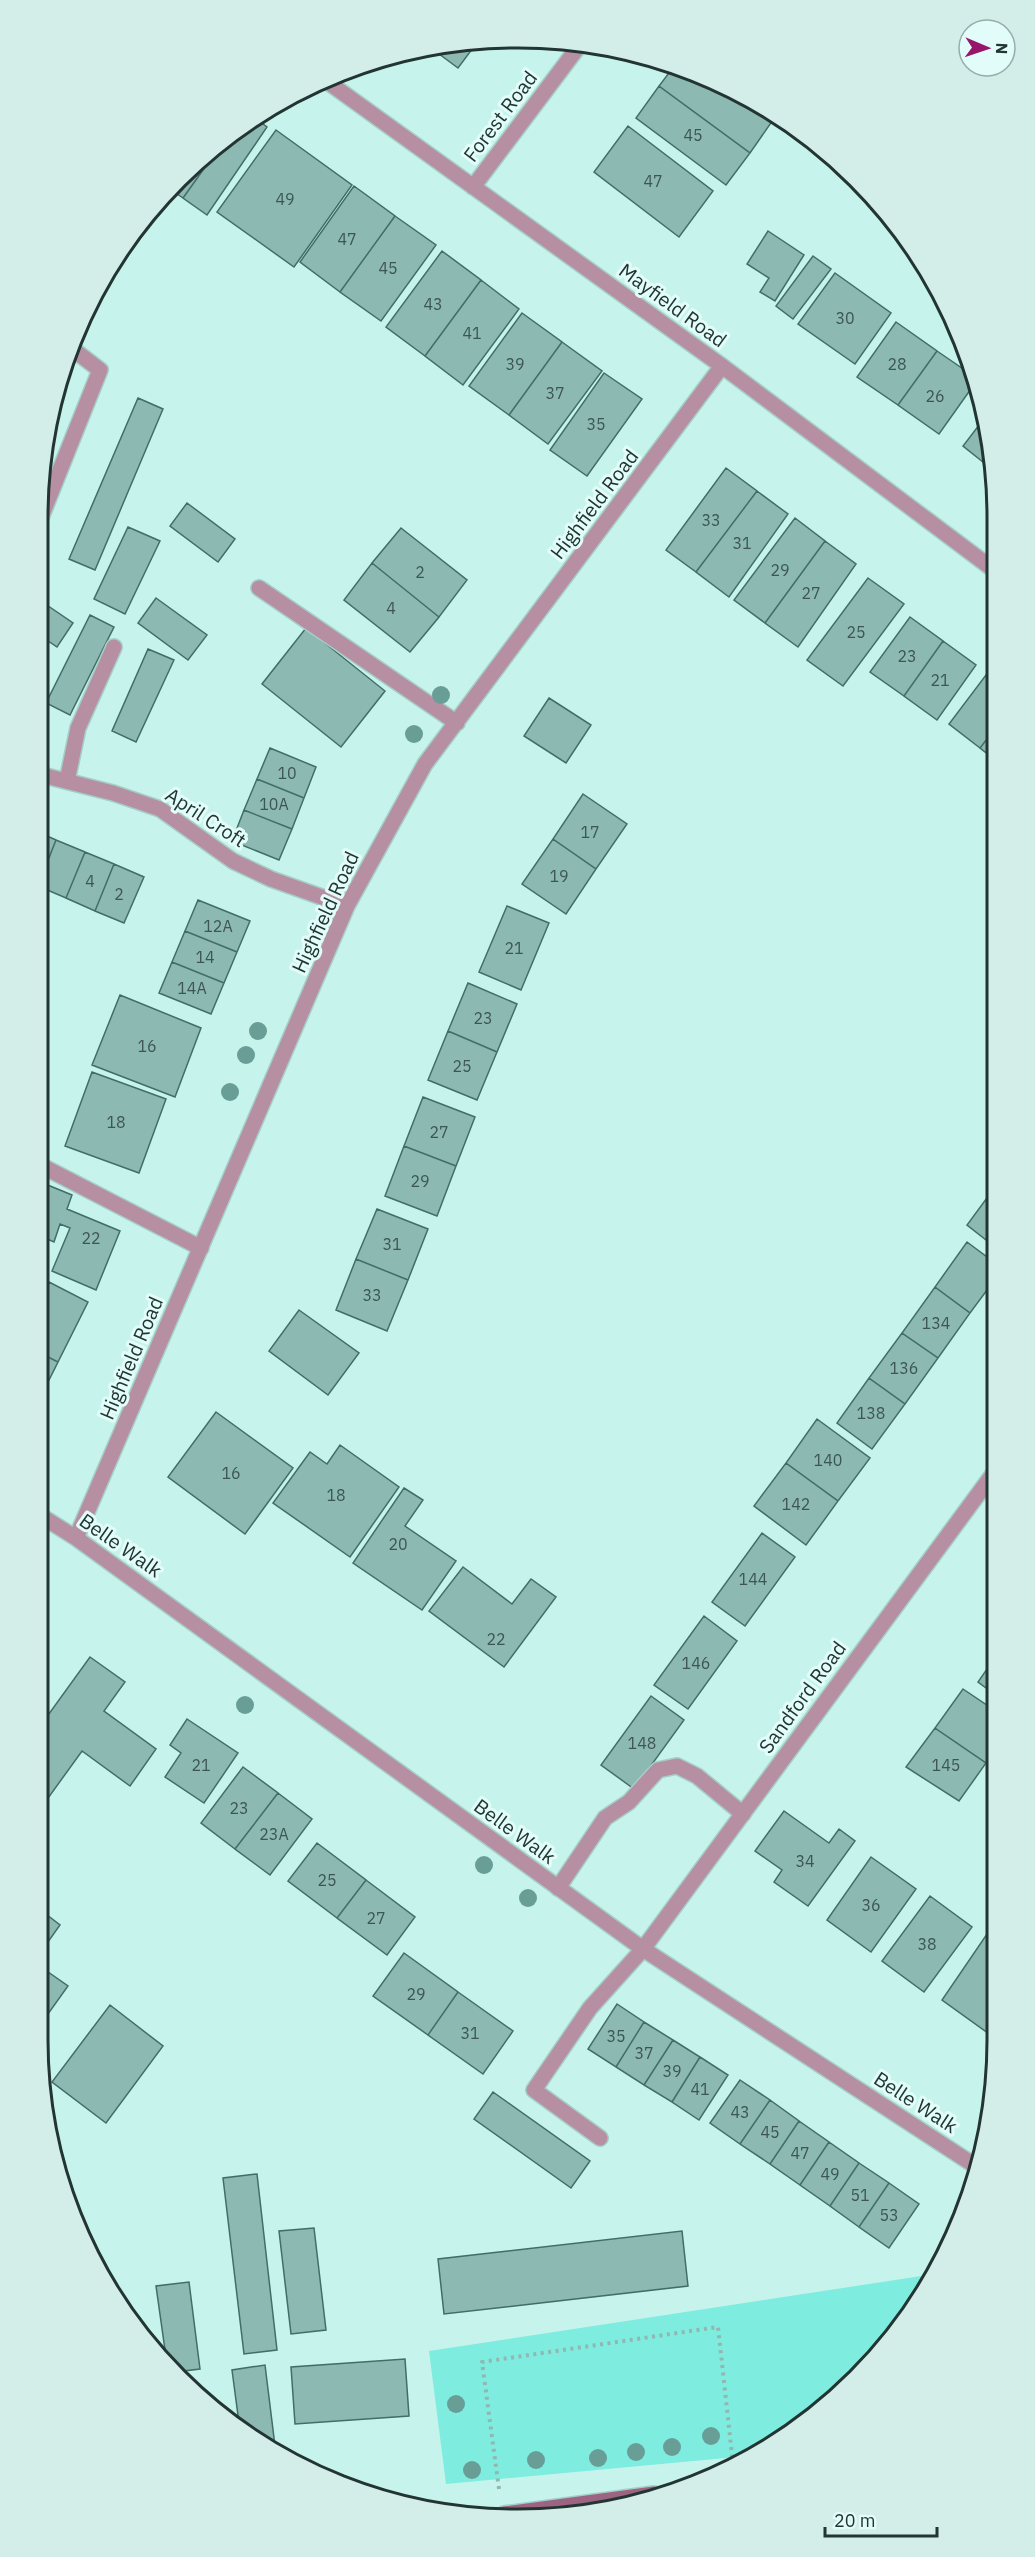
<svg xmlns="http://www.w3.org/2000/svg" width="1035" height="2557" viewBox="0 0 1035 2557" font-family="'IBM Plex Sans',sans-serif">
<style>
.green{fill:#7eecdf}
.building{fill:#8cb9b2;stroke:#436d68;stroke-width:1.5}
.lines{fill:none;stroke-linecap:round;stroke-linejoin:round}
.lane-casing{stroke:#a5cec8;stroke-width:18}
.street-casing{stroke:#a5cec8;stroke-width:18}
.secondary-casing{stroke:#a5cec8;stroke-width:18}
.path{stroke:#92b7b1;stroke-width:4;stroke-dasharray:3 4.5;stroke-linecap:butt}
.lane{stroke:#b78fa3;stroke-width:15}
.street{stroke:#b78fa3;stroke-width:15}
.secondary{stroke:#9c6482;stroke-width:15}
.tree{fill:#699e97}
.labels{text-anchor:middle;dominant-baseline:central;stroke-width:6;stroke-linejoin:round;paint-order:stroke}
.number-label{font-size:16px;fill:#3d5653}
.street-label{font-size:20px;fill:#233533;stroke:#e2fdf9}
.rim{fill:none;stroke:#233533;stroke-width:3}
</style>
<rect width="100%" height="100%" fill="#c6f4ed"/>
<!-- green -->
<path class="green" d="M928,2275l-30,57 -64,68 -76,55 -312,29 -17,-133z"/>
<!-- building -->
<path class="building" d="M472,41l4,3 -18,24 -27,-20z
M675,65l69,34 29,21 -23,33 -91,-67z
M659,86l91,67 -24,32 -90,-67z
M255,118l12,9 -60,88 -24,-17 45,-63z
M628,126l85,65 -34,46 -85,-65z
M276,130l76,55 -58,82 -77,-55z
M228,135l-45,63 -13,-9 55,-52z
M354,186l41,30 -55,76 -40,-30z
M395,216l41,29 -55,76 -41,-29z
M768,231l36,24 -29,46 -15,-9 9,-14 -22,-14z
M442,251l39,29 -56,76 -39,-29z
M813,256l18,13 -38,50 -17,-13z
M835,273l56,40 -36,51 -57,-40z
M481,280l38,29 -56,76 -38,-29z
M522,313l40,29 -53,73 -40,-29z
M896,322l41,29 -39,54 -41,-28z
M562,342l40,29 -54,73 -39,-29z
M937,351l32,22 4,13 -34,48 -41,-29z
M604,373l38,26 -55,77 -37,-26z
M138,398l25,11 -68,161 -26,-11z
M983,420l10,35v15l-30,-24z
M726,468l31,23 -61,81 -30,-22z
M757,491l31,23 -59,83 -33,-25z
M187,503l48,36 -17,23 -48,-36z
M795,518l30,23 -60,82 -31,-23z
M128,527l32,14 -35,73 -31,-15z
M401,528l66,52 -28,37 -67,-54z
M825,541l31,23 -58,83 -33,-24z
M372,563l67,54 -29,35 -66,-52z
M868,578l36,26 -61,82 -36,-26z
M156,598l51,37 -19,25 -50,-37z
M38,599l35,24 -16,24 -19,-13z
M90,615l24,12 -44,88 -24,-12z
M910,617l33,24 -39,55 -34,-24z
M306,628l79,63 -44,56 -79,-63z
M943,641l33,24 -39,55 -33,-24z
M148,649l26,11 -38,82 -24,-11z
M986,675l8,6v49l-14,18 -31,-24z
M549,698l42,27 -25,38 -42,-27z
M994,730v29l-14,-11z
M270,748l46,19 -12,31 -47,-19z
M257,779l47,19 -12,31 -48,-19z
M583,794l44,30 -31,45 -43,-30z
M244,810l48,19 -13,31 -47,-19z
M38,832l18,8 -18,45z
M553,839l43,30 -30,45 -44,-30z
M56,840l29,12 -19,46 -28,-12z
M85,852l29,12 -19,47 -29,-13z
M114,864l30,13 -20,46 -29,-12z
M198,900l52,21 -13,31 -52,-21z
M507,906l42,17 -28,67 -42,-18z
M185,931l52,21 -13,31 -52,-21z
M172,962l52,21 -13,31 -52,-21z
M468,983l49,21 -20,48 -49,-21z
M120,995l81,33 -26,69 -83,-32z
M448,1031l49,21 -20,48 -49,-20z
M92,1072l74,27 -27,74 -74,-27z
M423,1097l52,20 -19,49 -52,-20z
M404,1146l52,20 -19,50 -52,-20z
M38,1181l34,14 -5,14 53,22 -24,59 -44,-19 18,-43 -10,-4 -6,18 -16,-7z
M995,1187v60l-28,-22z
M377,1209l51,20 -20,51 -52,-21z
M967,1242l28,21 1,15 -26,35 -35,-26z
M356,1259l52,21 -21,51 -51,-21z
M49,1282l39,20 -30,60 -20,-10v-48z
M935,1287l35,26 -32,45 -36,-25z
M299,1310l60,43 -31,42 -59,-44z
M902,1333l36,25 -33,46 -36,-26z
M38,1352l20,10 -20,40z
M869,1378l36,26 -33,45 -35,-26z
M216,1412l77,56 -48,66 -77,-57z
M817,1419l53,39 -32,43 -52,-38z
M340,1445l59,42 -49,70 -77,-54 37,-51 17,12z
M786,1463l52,38 -32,44 -52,-39z
M404,1488l19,12 -18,26 51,35 -34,49 -69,-47z
M762,1533l33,24 -50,69 -33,-24z
M463,1567l49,37 19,-25 25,18 -52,70 -75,-56z
M704,1616l33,25 -49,68 -34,-24z
M996,1656l1,40 -19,-14z
M90,1657l35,25 -21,29 52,38 -26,37 -48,-35 -44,61v-83z
M963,1689l34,23v36l-11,15 -51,-35z
M651,1696l33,24 -50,69 -33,-24z
M187,1719l51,34 -34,50 -39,-26 16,-24 -11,-8z
M935,1728l51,35 -27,38 -53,-34z
M243,1767l35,26 -43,56 -34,-26z
M278,1793l34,26 -42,56 -35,-26z
M784,1811l45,32 10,-14 16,12 -47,65 -34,-24 8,-12 -27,-19z
M317,1843l49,37 -29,38 -49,-37z
M871,1857l45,32 -45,63 -44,-32z
M366,1880l49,37 -28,38 -50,-37z
M930,1896l42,31 -48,65 -42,-31z
M38,1908l22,17 -17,24 -5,-3z
M987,1934l10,7v88l-5,7 -50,-36z
M404,1953l54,39 -30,43 -55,-39z
M41,1967l27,19 -30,42v-56z
M458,1992l55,39 -30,43 -55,-39z
M617,2004l27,18 -28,45 -28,-18z
M110,2005l53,41 -57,77 -54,-41z
M644,2022l29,18 -29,45 -28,-18z
M673,2040l27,17 -28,45 -28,-17z
M700,2057l28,18 -29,45 -27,-18z
M740,2080l30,20 -30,44 -30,-21z
M493,2092l97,69 -19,27 -97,-69z
M770,2100l29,21 -29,43 -30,-20z
M799,2121l30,21 -29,43 -30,-21z
M829,2142l30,21 -29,43 -30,-21z
M859,2163l30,20 -30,44 -29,-21z
M257,2174l20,176 -33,4 -21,-176z
M889,2183l30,21 -30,44 -30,-21z
M314,2228l12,102 -35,4 -12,-103z
M682,2231l6,55 -244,28 -6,-55z
M189,2282l11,87 -16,2 1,8 -18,-15 -11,-78z
M405,2359l4,57 -114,8 -4,-57z
M265,2365l11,89 -37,-31 -7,-53z"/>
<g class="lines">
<!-- lane casing -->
<g class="lane-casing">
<path id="lane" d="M38,525l62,-155 -30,-23
M67,781l11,-53 36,-81
M38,1164l163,84
M558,1888l47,-70 24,-16 29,-32 19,-4 20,10 46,38
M600,2138l-66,-48 56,-82 53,-59"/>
</g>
<!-- street casing -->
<g class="street-casing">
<path id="street" d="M325,80l397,286 272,204
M473,187l109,-145
M259,588l198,135
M38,774l75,19 47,16 73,52 38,18 76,27
M38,1514l38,24 567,411 334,218
M76,1538l271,-632 78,-142 297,-398
M643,1949l353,-479"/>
</g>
<!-- secondary casing -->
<g class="secondary-casing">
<path id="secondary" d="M504,2514l150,-20"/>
</g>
<!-- path -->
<path class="path" d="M499,2489l-17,-127 236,-35 15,137"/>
<!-- lane -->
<use href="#lane" class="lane"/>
<!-- street -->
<use href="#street" class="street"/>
<!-- secondary -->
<use href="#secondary" class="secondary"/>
</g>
<!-- trees -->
<g class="tree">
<circle cx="441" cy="695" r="9"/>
<circle cx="414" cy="734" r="9"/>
<circle cx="258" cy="1031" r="9"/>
<circle cx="246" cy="1055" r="9"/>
<circle cx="230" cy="1092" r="9"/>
<circle cx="245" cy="1705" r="9"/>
<circle cx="484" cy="1865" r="9"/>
<circle cx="528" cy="1898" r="9"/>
<circle cx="456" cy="2404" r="9"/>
<circle cx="711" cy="2436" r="9"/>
<circle cx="672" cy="2447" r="9"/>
<circle cx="636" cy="2452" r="9"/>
<circle cx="598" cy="2458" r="9"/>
<circle cx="536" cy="2460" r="9"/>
<circle cx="472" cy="2470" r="9"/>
</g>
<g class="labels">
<!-- number labels -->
<g class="number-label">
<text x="693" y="135">45</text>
<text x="653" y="181">47</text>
<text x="285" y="199">49</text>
<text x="347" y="239">47</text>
<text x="388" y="268">45</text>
<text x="433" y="304">43</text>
<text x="845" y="318">30</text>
<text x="472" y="333">41</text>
<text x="515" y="364">39</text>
<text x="897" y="364">28</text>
<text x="555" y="393">37</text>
<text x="935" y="396">26</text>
<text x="596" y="424">35</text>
<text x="711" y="520">33</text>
<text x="742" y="543">31</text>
<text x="780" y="570">29</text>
<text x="420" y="572">2</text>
<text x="811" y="593">27</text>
<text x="391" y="608">4</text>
<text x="856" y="632">25</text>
<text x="907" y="656">23</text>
<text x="940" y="680">21</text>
<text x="287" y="773">10</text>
<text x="274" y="804">10A</text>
<text x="590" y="832">17</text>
<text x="559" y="876">19</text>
<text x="90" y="881">4</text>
<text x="119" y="894">2</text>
<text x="218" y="926">12A</text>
<text x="514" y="948">21</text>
<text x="205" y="957">14</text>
<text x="192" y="988">14A</text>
<text x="483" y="1018">23</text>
<text x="147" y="1046">16</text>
<text x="462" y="1066">25</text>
<text x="116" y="1122">18</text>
<text x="439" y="1132">27</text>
<text x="420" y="1181">29</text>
<text x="91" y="1238">22</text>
<text x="392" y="1244">31</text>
<text x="372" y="1295">33</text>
<text x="936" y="1323">134</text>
<text x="904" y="1368">136</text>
<text x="871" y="1413">138</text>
<text x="828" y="1460">140</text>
<text x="231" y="1473">16</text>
<text x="336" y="1495">18</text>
<text x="796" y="1504">142</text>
<text x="398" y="1544">20</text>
<text x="753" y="1579">144</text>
<text x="496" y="1639">22</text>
<text x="696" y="1663">146</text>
<text x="642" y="1743">148</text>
<text x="201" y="1765">21</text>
<text x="946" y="1765">145</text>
<text x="239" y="1808">23</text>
<text x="274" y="1834">23A</text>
<text x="805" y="1861">34</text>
<text x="327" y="1880">25</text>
<text x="871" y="1905">36</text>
<text x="376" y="1918">27</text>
<text x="927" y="1944">38</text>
<text x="416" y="1994">29</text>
<text x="470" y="2033">31</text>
<text x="616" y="2036">35</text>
<text x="644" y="2053">37</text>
<text x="672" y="2071">39</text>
<text x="700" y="2089">41</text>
<text x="740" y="2112">43</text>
<text x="770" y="2132">45</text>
<text x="800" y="2153">47</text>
<text x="830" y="2174">49</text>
<text x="860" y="2195">51</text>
<text x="889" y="2215">53</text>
</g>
<!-- street labels -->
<g class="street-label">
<text transform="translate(500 116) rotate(-53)">Forest Road</text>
<text transform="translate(673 305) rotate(36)">Mayfield Road</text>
<text transform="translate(594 504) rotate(-53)">Highfield Road</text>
<text transform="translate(206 817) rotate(33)">April Croft</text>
<text transform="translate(325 912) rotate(-65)">Highfield Road</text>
<text transform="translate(131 1358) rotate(-67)">Highfield Road</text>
<text transform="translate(121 1545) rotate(35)">Belle Walk</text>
<text transform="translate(802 1697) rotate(-54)">Sandford Road</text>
<text transform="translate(515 1831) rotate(36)">Belle Walk</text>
<text transform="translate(916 2102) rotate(33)">Belle Walk</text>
</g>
</g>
<!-- crop -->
<path d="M0 0H1035V2557H0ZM517 48H518A469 469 0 0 1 987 517V2040A469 469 0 0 1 518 2509H517A469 469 0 0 1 48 2040V517A469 469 0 0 1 517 48Z" fill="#d3ede9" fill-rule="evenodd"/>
<path class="rim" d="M517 48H518A469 469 0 0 1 987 517V2040A469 469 0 0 1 518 2509H517A469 469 0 0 1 48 2040V517A469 469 0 0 1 517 48Z"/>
<!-- north arrow -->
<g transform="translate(987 48) rotate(92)"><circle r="28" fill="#e2fdf9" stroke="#96adaa" stroke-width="1.5"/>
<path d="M0-4.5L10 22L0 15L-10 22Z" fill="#98156c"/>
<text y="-9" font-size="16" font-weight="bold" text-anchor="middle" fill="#233533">N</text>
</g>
<!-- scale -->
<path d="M825 2527v9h112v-9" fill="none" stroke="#233533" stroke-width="3"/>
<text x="834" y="2527" font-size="18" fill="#233533" stroke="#e2fdf9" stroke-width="4.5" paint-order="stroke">20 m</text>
</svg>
